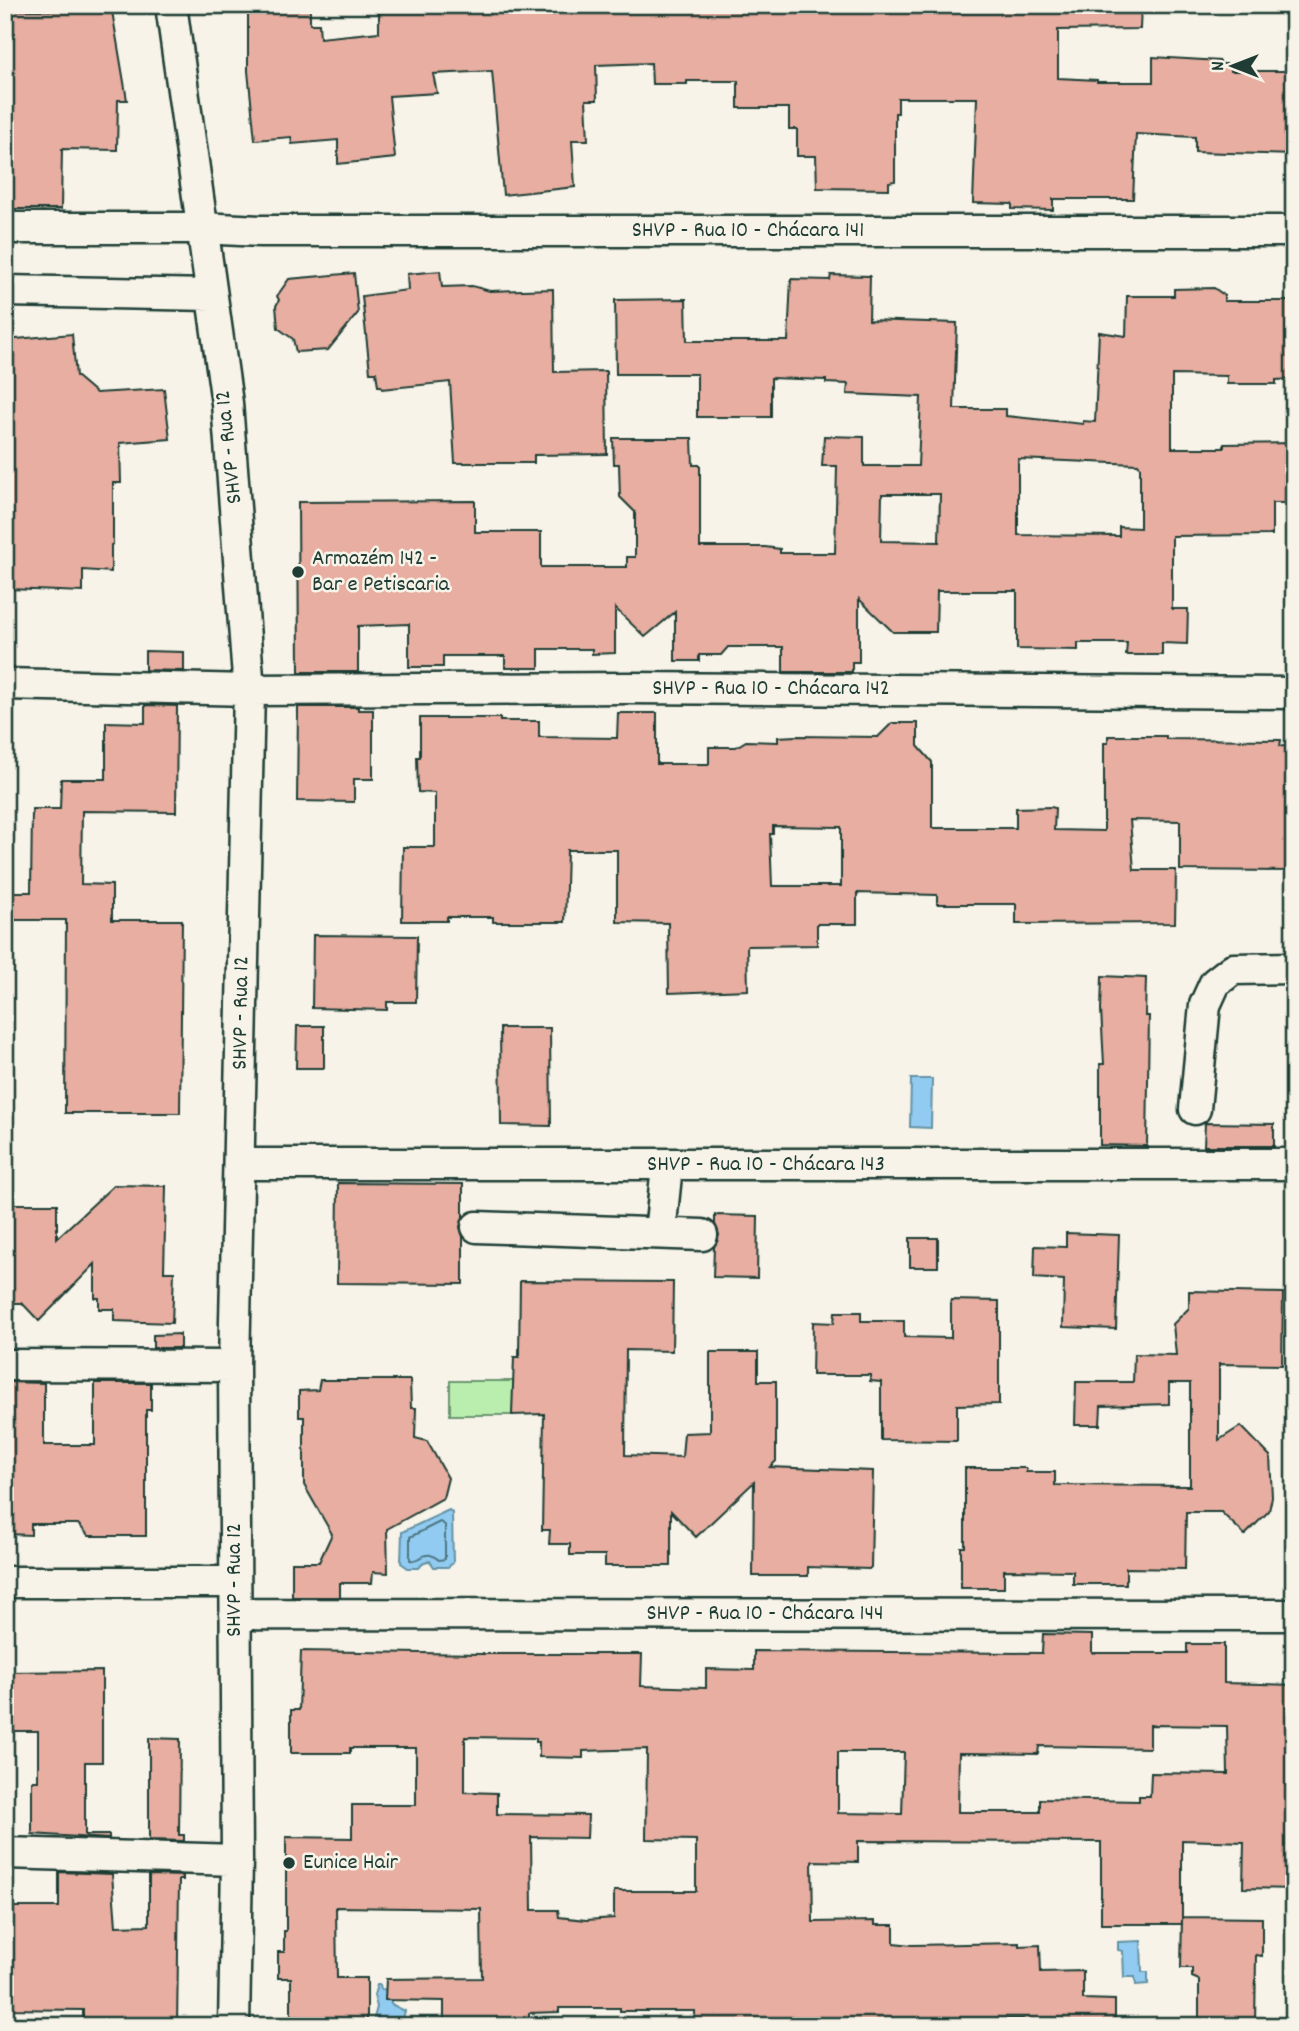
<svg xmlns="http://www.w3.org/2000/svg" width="1299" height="2031" viewBox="0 0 1299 2031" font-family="Dekko,sans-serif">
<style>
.green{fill:#baeeae;stroke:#6c9671;stroke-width:2}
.water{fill:#92cbf1;stroke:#6492a5;stroke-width:2}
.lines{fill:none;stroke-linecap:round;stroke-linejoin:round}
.shore{stroke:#4d7680;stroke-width:2}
.building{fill:#e7aea1;stroke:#1f3d34;stroke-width:2;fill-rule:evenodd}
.minor-casing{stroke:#1f3d34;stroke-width:35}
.minor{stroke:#f7f3e8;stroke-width:30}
.poi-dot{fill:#1f3d34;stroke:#f7f3e8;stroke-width:2.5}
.labels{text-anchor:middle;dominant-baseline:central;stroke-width:5;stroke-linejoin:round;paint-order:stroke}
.street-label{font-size:23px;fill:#1f3d34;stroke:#f7f3e8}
.poi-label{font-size:23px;fill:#1f3d34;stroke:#f7f3e8;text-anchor:start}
</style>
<rect width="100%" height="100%" fill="#f7f3e8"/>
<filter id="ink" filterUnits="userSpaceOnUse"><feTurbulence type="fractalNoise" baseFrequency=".0143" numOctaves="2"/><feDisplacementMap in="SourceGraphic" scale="14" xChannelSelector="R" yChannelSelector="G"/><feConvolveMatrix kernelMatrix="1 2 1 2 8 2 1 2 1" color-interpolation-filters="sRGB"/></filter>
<g filter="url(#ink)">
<!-- green -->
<path class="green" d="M450,1381h63v34h-63z"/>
<!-- water -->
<path class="water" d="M911,1079h21l-1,49 -21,-1z
M449,1510l3,3 1,50 -5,4h-14l-4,-6 -6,1 -5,6h-11l-7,-5 1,-31z
M1141,1941l1,31h6v12l-12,1 -1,-8h-11l-1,-26 -5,-1v-8z
M377,1985h3l1,4 9,1 1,14 14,7 -2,7 -8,2 -7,6 -11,-1 -3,-7 3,-11 -3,-12z"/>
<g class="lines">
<!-- shore -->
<path class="shore" d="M440,1522l5,3v34l-6,1c-15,-13 -17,2 -29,0v-23z"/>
</g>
<!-- building -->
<path class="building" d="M248,5h62v19h9l1,14 59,-6v-27h762l-1,24 -82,1v48l39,2v2h56v-25l67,4v3h11v7h63v84l-99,-3v-15l-59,-3 -3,65h-80v11l-41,-1v-5l-39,-1 4,-105h-79v15h-3v68l-6,1v7l-72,-1 -1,-32h-19v-27h-8v-21h-51v-27h-51v3h-35l-1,-21 -55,2 1,35h-11l2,40h-16l3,47 -72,8 -11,-124 -59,3 4,19 -48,3 6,62 -57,6v-24l-46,4 -1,-7 -36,3 -7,-69z
M10,10l102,1 15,89h-9l-1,50 -55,-1 -1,60h-52v-38h-4v-86h3l2,-24z
M440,271l2,16 30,-1 18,5 63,-2 1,83 52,-1 1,83 -73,1v8h-79l-5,-81 -68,7 -1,-3h-3l-2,-14h-6l-8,-76 46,-6 -1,-16z
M354,273l4,40 -30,37 -32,2 -3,-13 -15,-11 -2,-22 3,-6 -2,-4 12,-17z
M831,275l39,1 -1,44 88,3 -3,86h52v7l77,8v-3l12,1 4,-90 27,4 1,-40h47v-7l40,-1 10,7v6h70v78l-18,1v4h-49v-8l-55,-1v73h52v-4l70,-1v60h-22v32l-100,1v73h16l-1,35 -25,-1v12h-36l1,-12h-49v7l-61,-1v-58h-80l-1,41h-43l-34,-33v63h-7v10h-69v-25h-55l-7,8h-22v6h-24v-49l-30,25 -30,-29v45l-23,1v-5h-53v19h-34v-12h-62v11h-34v-43l-51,2v46h-59l-1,-170 177,-1v31h66v35h86v-10h8v-45l-15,-15 -1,-33h-5l-1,-26h79l1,27h7v82h65l15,2v4h55l2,-87h-15l2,-30 40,1v29h54l3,-69 -74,-3 1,-10 -22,-1v-3l-55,-2v39h-74v-43h-81l-1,-74 71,-1 1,42h101l3,-62 39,1zM1018,459l120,5 2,3v61l-21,-1v9l-101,-1zM882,494h58l-1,48 -58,-1z
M72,334l4,42 20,17 68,-4 6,50 -50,4 1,40h-8v61l-2,1v27l-28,-2v22l-74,-3 1,-18h-5v-231z
M145,651l39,1v19l-39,-1z
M145,705l32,1 -1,106 -94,-1 -1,73 31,1v35h70l-2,193h-115l1,-193h-61v-28h26l1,-83h28l1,-30h45v-57l39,1z
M298,707h60v3h15v69h-19v23l-57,-1z
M618,713h39v51h52v-17h27l10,-6 32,1v-5l18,-1 82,1 14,-14h26v23l14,16v66h84v-20l35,-1 4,1 -1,22 50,1v-88h4v-7h58v3l115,1 -1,6 14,1v124l-114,-1v-49l-50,-1 4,50h42l-1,53 -159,1v-20h-79v-9l-80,-2v31h-40v21l-70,1 1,44 -79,3 -1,-70 -51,-1v-72h-50l-2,72h-72v-5h-46v4h-45l1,-74h32v-54l-17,-1 -1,-35h3v-39h80v3h39v16l78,1zM773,826l68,1v59h-69l-2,-52h3z
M313,935l104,1 -1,66h-29v8l-75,-2z
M1102,976l44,2 -1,38h4l-2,130 -47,-1v-81h4l-3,-54z
M297,1026h27v42h-28z
M500,1028h50l1,98 -50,-1z
M1205,1123l69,1v22h-70z
M338,1183l125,1v33l-3,10 3,10v47l-126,-1z
M114,1185l52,1 -2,86h10l-2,51 -58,-2v-12h-15v-11h-4v-34l-56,57 -17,-18h-17v-99h52v34z
M715,1215l43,1 -1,62 -44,-1 1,-30 5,-12 -4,-11z
M1066,1233l53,2 -3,94 -53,-2 1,-47 -30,-2 1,-32 31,1z
M910,1238h28v29h-28z
M520,1281l153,1 -1,69 -46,-1 -1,105 57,2 2,-24 26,-1v-80h48v29h18v80l-6,6 103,4 -2,96 -2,2 -61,-2v9h-55l1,-94 -58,55 -25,-26v55h-66v-11h-35v-11h-21l1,-14h-8l2,-116 -32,1 2,-58h5z
M1189,1291l94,2 -1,72 -63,-1v76l22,-14 29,30 2,41 -3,14 -24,24 -24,-23h-35l-1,57 -59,-1v16h-53v-13l-69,-1v18h-43v-41h4v-79h61v4h29v13l135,1v-103h-21v21l-68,2 -1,19h-25l1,-43h57l1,-28 42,1 -3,-31 16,-16z
M951,1300l48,1v103l-42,1v36l-76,-1v-58l-11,-1v-6h-58l1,-53 21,1 1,-11h26v9h43v16l47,1z
M180,1334v14h-27v-13z
M320,1380h90l1,28h5l-1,30 12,3 21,37 -5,20 -56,31 1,44 -15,-1 -1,11h-32v14h-48v-35h27l13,-28 -28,-49v-68h-5v-26l19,-1z
M5,1382l39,1v62h51v-62h56v27h-5v126h-57l-11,-12h-47v11l-26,-1z
M1043,1634l49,1v18h95v-9h37v39l70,2v204l-51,-1 1,-46 -62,-2v84h-81v-82l-243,-1v21l-46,-1 1,61 62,-1v4h19v18l18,2 107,-2v3l21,-1 1,27 42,-1v28l32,1v26h-91l-1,-7h-85v7h-243v-15h-75v-3h-61v4l-30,1v13h-85v-25l-59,-1 1,-21 96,-1 -1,-69 -145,-2 1,71h30v48h-76v-48h-13v-26h6v-21h2v-94l66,1v-33h64v-57h-66v5h-59v-43h8l2,-59 179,3h162l-1,32 65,2v-19l48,1v-19l288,2zM1150,1725l77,1 1,48 -77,-1 -1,23h-11v5l-99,-2v13h-82l1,-59 79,1 1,-8 111,2zM465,1737l71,1v4h3v15l44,1v-7l64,-2 -1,90 50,1v51h-82v27l-28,2 -27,-3 -1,-7h-26l-1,-73 56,1 1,-23 -91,-1v-21l-32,-1zM838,1752h66l-2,62 -64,-1z
M102,1671v91h-17v73h24v4l-77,-5v-53h6v-50h-33v-59z
M149,1738l31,1 -1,96h5v6l-35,-1z
M59,1872l53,2 4,52 33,-1v-50l34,1v4h-4l-2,146h-94v-16l-78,-1v-102h54z
M1182,1917l80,1v38l-6,-1 -1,71h-56v-46l-7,-3v-9h-11z"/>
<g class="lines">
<!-- minor casing -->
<g class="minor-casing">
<path id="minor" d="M171,5l56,398 22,287 -15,676 3,494 -3,166
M5,228h196l59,3h1034
M5,291l206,4
M5,684l244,6 379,-2 666,5
M1195,1109l10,-104 10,-22 18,-14 61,-1
M239,1164h1055
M477,1227l225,8
M660,1233l7,-67
M5,1365l229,1
M5,1582h230
M235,1614l1059,1
M5,1853l232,7"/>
</g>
<!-- minor -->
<use href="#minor" class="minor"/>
</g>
</g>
<!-- markers -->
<g class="poi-dot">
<circle cx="298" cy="572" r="7"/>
<circle cx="289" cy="1863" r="7"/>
</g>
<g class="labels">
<!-- street labels -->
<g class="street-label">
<text x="748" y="231">SHVP - Rua 10 - Chácara 141</text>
<text transform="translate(230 447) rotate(-96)">SHVP - Rua 12</text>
<text x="771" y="689">SHVP - Rua 10 - Chácara 142</text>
<text transform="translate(242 1013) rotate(-89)">SHVP - Rua 12</text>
<text x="766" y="1165">SHVP - Rua 10 - Chácara 143</text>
<text transform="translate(235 1580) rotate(-90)">SHVP - Rua 12</text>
<text x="765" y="1614">SHVP - Rua 10 - Chácara 144</text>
</g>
<!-- poi labels -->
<g class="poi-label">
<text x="312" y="559">Armazém 142 -<tspan x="312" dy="26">Bar e Petiscaria</tspan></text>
<text x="303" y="1863">Eunice Hair</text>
</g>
</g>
<!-- margin -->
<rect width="1299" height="2031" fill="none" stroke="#f7f3e8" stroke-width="28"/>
<rect x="14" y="14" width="1271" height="2003" fill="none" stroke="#1f3d34" stroke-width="2.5" filter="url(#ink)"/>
<!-- north arrow -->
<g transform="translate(1233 66) rotate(270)" stroke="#f7f3e8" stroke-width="5" paint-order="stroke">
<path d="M0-5L12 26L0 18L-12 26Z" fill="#1f3d34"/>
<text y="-10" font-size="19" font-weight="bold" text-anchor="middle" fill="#1f3d34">N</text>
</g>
</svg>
